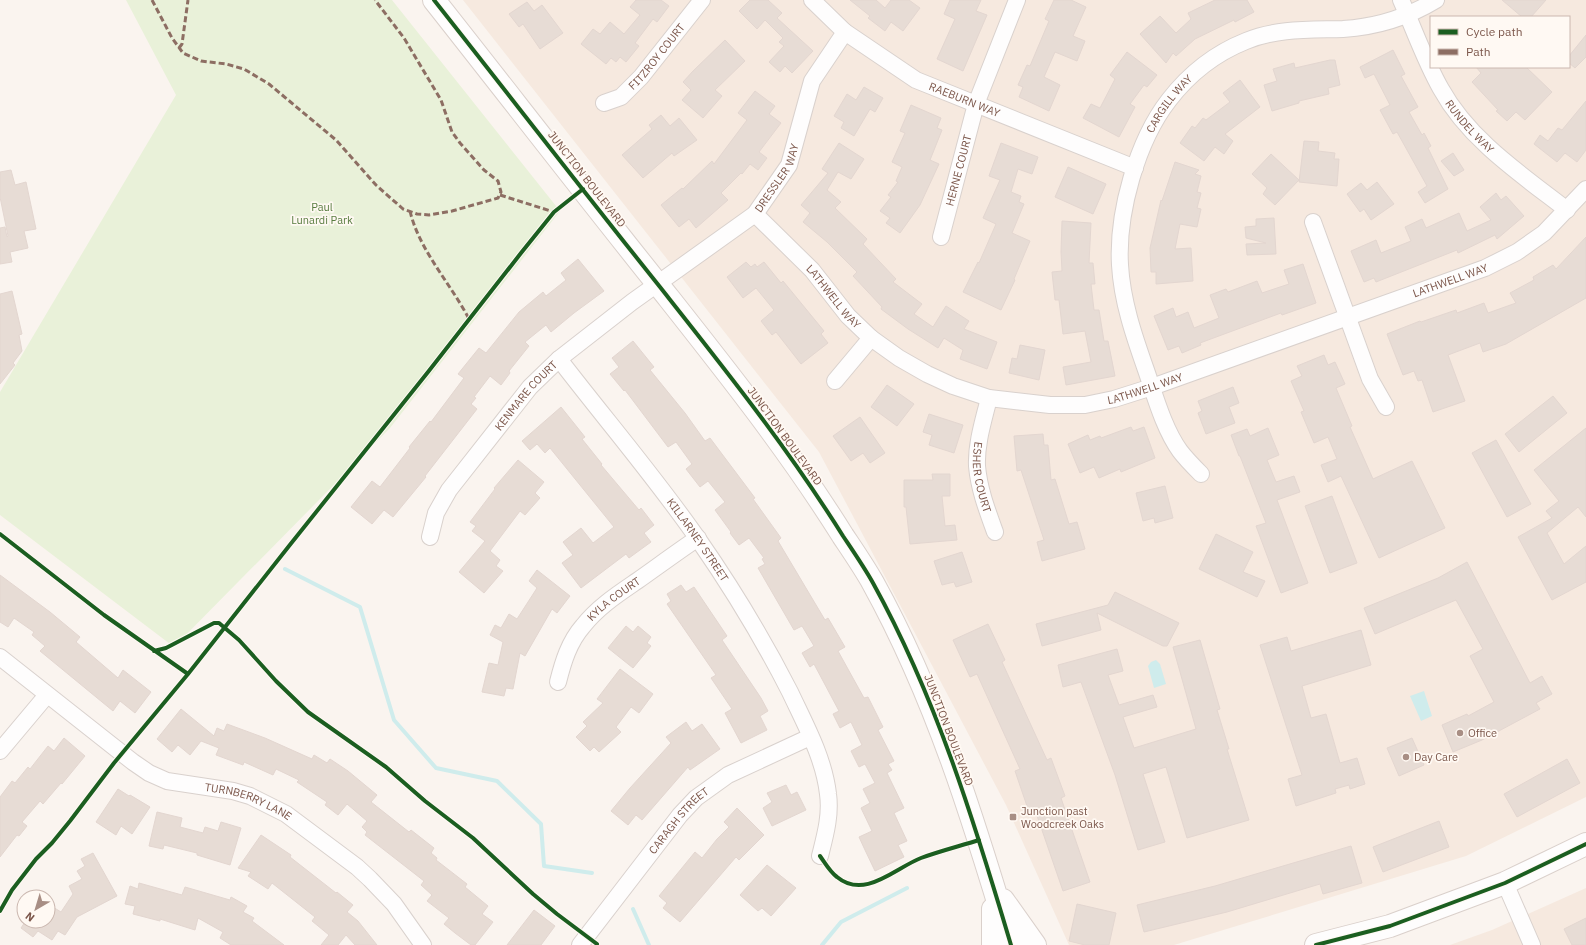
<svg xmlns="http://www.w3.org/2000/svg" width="1586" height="945" viewBox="0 0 1586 945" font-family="'IBM Plex Sans',sans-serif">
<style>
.residential{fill:#f6e9df;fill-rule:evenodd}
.green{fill:#e9f1d9}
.water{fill:#cfecec}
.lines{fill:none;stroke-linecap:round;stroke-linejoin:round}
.stream{stroke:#cfecec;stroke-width:4}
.building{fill:#e7dcd5;stroke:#e3d6d0}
.street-casing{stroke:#d9d1cd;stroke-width:18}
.secondary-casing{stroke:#dad0cb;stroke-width:24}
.street{stroke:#fefdfd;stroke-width:16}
.secondary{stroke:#fefdfd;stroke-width:22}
.quiet{stroke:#8d6e63;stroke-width:3;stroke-dasharray:6 3;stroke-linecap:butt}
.cycleway-casing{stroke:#fff9f3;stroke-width:6}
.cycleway{stroke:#1b5e20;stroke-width:4}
.poi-dot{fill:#a88e84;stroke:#fff9f3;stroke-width:1.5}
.labels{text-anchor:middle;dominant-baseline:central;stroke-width:3.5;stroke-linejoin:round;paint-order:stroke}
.street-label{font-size:11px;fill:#7c574b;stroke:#fff9f3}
.park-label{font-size:11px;fill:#587c3f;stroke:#fff9f3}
.poi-label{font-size:11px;fill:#7c574b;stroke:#fff9f3;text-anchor:start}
</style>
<rect width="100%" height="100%" fill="#faf4ef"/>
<!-- residential -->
<path class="residential" d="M463,0h1123v797l-120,59 -292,89h-105l-63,-140 -187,-353zM1431,17h138v50h-138z
M1586,888v57h-136l42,-15z"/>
<!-- green -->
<path class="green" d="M126,0h266l168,211 -170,217 -216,219 -174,-132v-123l176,-297z"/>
<!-- water -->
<path class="water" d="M1156,660l4,4 6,20 -12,4 -6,-22 3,-4z
M1424,691l8,25 -11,5 -11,-25z"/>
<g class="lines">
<!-- stream -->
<path class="stream" d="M285,569l75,38 34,113 42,48 61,13 44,43 3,42 48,7
M633,909l16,36
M822,945l19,-23 66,-34"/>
</g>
<!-- building -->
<path class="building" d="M636,0h25l8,6 -12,16 -4,-3 -18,24 4,3 -13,16 -6,-5 -4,5 -5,-4 -5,6 -25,-20 12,-15 7,5 10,-12 14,12 16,-19 -10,-8z
M750,0h18l14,13 -5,5 36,33 -21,22 -7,-7 -5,6 -11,-10 15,-16 -5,-4 4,-4 -18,-18 -8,9 -18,-18z
M850,0h26l9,8 6,-8h18l11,8 -17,23 -12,-9 -6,9 -17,-13 2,-2z
M950,0h31l-5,11 11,4 -24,56 -26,-12 18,-40 -11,-5z
M1054,0h17l15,7 -13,29 12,5 -8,20 -22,-9 -11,25 16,8 -11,26 -30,-14 4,-10 -5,-2 9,-20 3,1 19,-45 -4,-2z
M1215,0h32l7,12 -19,10 -1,-2 -39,19 -19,17 -3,-3 -7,10 -26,-29 20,-18 16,17 15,-14 -3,-6z
M1502,0h44l-15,17h-9z
M527,2l7,9 8,-6 21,28 -23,16 -17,-25 -4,3 -10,-13z
M1586,35v22l-11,11 -6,-5v-7z
M725,40l20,21 -30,29 7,6 -19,22 -21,-18 9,-10 -8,-8 10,-11z
M1393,50l12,24 -4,2 17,31 -9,5 13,23 2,-2 7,13 -3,2 20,41 -23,14 -7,-11 9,-6 -30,-54 -4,2 -13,-24 10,-5 -16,-31 -9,4 -5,-11z
M1127,52l30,23 -10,12 -3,-2 -14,19 5,3 -16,30 -36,-19 8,-14 9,4 15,-29 -5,-4z
M1330,60h5l5,25 -12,3 1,6 -30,7v2l-27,8 -8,-26 13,-4 -4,-12 21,-6 1,5z
M1476,67h50l26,25 -27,28 -9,-8 -9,9 -11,-10 2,-1 -26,-28 9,-9z
M1240,80l20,27 -35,27 8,7 -9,13 -9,-7 -11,14 -24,-18 12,-17 3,2 8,-10 3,2 24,-18 -7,-9z
M864,87l19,11 -8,14 -5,-3 -16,27 -13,-8 3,-6 -10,-6 13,-22 9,6z
M755,91l20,15 -6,8 12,9 -22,29 8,6 -9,12 -8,-6 -8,10 -1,-1 -20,20 7,7 -32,28 -7,-9 -10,8 -18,-22 21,-17 1,1 29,-28 2,3 33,-44 -9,-7z
M1586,101v49l-9,12 -12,-9 -8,9 -23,-18 6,-9 8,6 10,-13 4,2z
M911,105l30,13 -4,10 5,2 -12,30 9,4 -19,41 -20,28 -14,-10 4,-5 -10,-7 11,-14 -3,-2 10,-13 -2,-1 6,-14 -10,-5 13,-29 -5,-2z
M661,115l9,11 9,-8 18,22 -23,16 -2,-3 -29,25 -21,-23 30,-26 -3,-4z
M1304,141l15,1 -1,9 17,2 -1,6h5l-2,27 -38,-4z
M839,143l25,16 -13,20 -13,-7 -11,18 14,12 -6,6 32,31 -4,5 33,35 -3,3 29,22 -8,10 19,13 13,-21 23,15 -5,8 33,13 -10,27 -27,-10 3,-9 -19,-12 -6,10 -30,-19 -27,-20 1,-2 -29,-31 4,-4 -30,-30 -24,-20 7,-9 -9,-8 27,-32 -6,-4z
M1001,143l37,14 -6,17 -14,-5 -7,23 10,4 -2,6 5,2 -12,29 18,8 -16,38 1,1 -14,30 -38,-18 15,-30 1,1 17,-39 -13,-6 17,-38 -11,-4z
M1453,153l11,17 -10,6 -13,-15z
M1271,154l28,26 -24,25 -12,-11 4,-6 -15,-14z
M1175,162l24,8 -4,4 6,2 -4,16 4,1 -4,15 4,1 -4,18 -17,-3 -5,25 16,-1 2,33 -37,3v-12h-5l-1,-24 11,-48 1,1z
M1068,167l38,17 -13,30 -38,-17z
M11,170l4,15 11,-3 10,47 -12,2 4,17 -18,4 2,10 -12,2v-36l5,-1 2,10 1,-1 -8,-39v-25z
M1377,182l17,22 -23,16 -7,-11 -4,3 -13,-18 14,-11 6,7z
M1496,193l5,7 5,-4 18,20 -27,23 -2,-4 -37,18 -1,-3 -81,32 -2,-4 -10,4 -13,-31 25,-11 5,13 30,-12 -6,-14 17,-8 4,9 33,-15 8,18 24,-11 -11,-13z
M1274,218l2,36 -29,1 -1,-11 20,-1 -20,-5 -1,-11 11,-1v-7z
M1062,221l29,2 -2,40h4l2,21h-4l3,26h5l5,31h4l7,35 -49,9 -3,-18 28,-5 -6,-31 -22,3 -4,-34h-4l-3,-28 10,-1 -1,-19z
M1586,237v61l-80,46 -23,8 -3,-9 -32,12 17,46 -32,11 -11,-32 -4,1 -4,-10 -11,4 -16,-41 33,-13 1,1 35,-12 1,3 27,-10 4,10 28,-10 -6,-10 24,-13 -1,-3 20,-12 3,4z
M578,259l26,32 -30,22 -23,19 -5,-7 -21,17 4,4 -20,25 1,2 -9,12 -11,-9 -16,21 2,1 -5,6 6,5 -52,67 1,1 -33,40 -9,-7 -12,14 -21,-17 21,-26 8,6 30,-39 -1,-1 21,-26 1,1 33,-44 -6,-4 21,-26 7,5 33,-41 24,-20 3,4 20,-16 -5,-7z
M746,262l5,5 4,-3 2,3 7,-5 17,21 2,-2 41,50 -3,3 7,9 -27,21 -25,-32 -4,3 -11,-14 13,-11 -18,-22 -13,10 -16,-21z
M1303,264l13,39 -34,12 -1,-2 -81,30 1,2 -19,8 -3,-7 -11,4 -14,-34 19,-8 3,9 12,-5 6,16 25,-10 -9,-23 16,-6 2,3 29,-11 5,12 27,-9 -5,-14z
M12,291l10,43 -3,1 3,16 -9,12 2,2 -15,19v-90z
M633,341l21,26 -4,3 35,43 20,28 5,-3 45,60 -2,1 28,39 -3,3 47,79 3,-2 17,29 -7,4 26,47 4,-1 15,30 -5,3 16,31 -6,3 4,6 -5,3 17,35 -10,5 13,28 -9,4 6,12 -29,14 -10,-21 -6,-13 13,-6 -11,-23 9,-5 -7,-14 12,-6 -10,-19 -6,3 -8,-16 11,-6 -11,-23 -11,6 -7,-14 6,-3 -25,-47 -4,3 -8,-14 12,-7 -12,-20 -8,4 -36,-62 7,-4 -3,-5 2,-1 -15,-20 -10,7 -9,-12 1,-1 -16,-22 10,-8 -17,-21 -8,6 -14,-18 6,-5 -16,-22 -8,5 -43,-57 -1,1 -14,-17 9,-7 -7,-9z
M1020,345l25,5 -6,30 -30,-7 3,-15 5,1z
M1324,355l4,10 7,-3 10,22 -9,4 16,38 -2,1 23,52 39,-18 33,67 -66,30 -38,-82 -13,6 -7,-17 16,-6 -9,-22 -14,6 -13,-31 3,-1 -13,-30 11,-5 -5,-10z
M887,385l27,19 -17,22 -26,-19z
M1233,387l6,16 -10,4 6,16 -29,11 -8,-21 4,-2 -4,-10z
M1553,396l14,17 -48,39 -14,-18z
M561,407l24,30 -3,2 20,25 -1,1 38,45 2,-2 13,17 -10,8 7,9 -22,16 -3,-4 -45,34 -19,-25 11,-8 -10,-13 18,-14 12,15 21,-16 -64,-79 -5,5 -8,-9 -7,6 -8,-9z
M929,414l34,11 -9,28 -25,-8 3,-10 -9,-3z
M860,417l25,36 -15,10 -7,-10 -12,8 -18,-25z
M1131,427l2,4 11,-4 11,31 -34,14 -1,-3 -21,9 -5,-11 -14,6 -12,-29 20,-9 2,5 10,-4 1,2z
M1268,428l11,27 -12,5 9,22 18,-6 6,16 -23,8 31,83 -27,10 -25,-67 10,-3 -26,-67h-1l-8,-21 16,-6 3,7z
M1586,428v89l-8,-10 -31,26 17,31 22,-18v36l-34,18 -34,-63 34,-19 -6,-7 13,-10 -25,-31z
M1043,434l1,11h4l3,35 4,-1 14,45 8,-2 8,27 -43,12 -5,-19 7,-2 -23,-70 -4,1 -3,-35z
M1496,440l35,64 -24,13 -35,-64z
M518,460l26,22 -9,11 5,5 -15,17 -5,-4 -30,40 10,9 -4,6 7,5 -19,22 -25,-21 26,-31 -13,-10 4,-5 -6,-4 25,-33 -1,-1z
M932,474h18v22h-8l3,30 10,-1 2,15 -47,4 -4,-37h-2v-27h29z
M1165,486l8,32 -18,5 -1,-5 -11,3 -7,-28z
M1332,496l25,67 -27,10 -25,-67z
M1216,534l37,18 -10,20 22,9 -8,16 -58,-28z
M962,552l10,30 -16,5 -2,-5 -12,3 -8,-24z
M1467,562l63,121 12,-7 10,18 -16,9 4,6 -58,31 -29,12 -11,-27 25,-11 1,2 26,-14 -24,-46 13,-7 -27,-49 -81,34 -11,-26 74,-30z
M537,570l33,26 -13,17 -5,-4 -27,47 -5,-3 -7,36 -7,-1 -2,8 -22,-4 7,-29 9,2 5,-23 -13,-7 5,-10 6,3 8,-14 8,5 20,-31 -8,-7z
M0,575l50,37 30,25 -4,5 42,36 5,-8 28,22 -16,21 -15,-12 -7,10 -73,-60 5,-5 -13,-11 2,-3 -20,-14 -6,9 -8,-5z
M681,585l5,7 8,-5 33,49 -5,4 39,58 7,13 -8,5 7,14 -26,13 -16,-30 7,-4 -21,-31 5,-3 -49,-71 4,-3 -4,-7z
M1115,592l64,31 -12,23h-4l-66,-33 4,17 -59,16 -6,-22 72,-19z
M988,624l17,36 -3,2 45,98 4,-2 14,38 -4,2 29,84 -27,9 -29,-84 -6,2 -13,-38 5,-2 -43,-95 -7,3 -17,-37z
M626,626l7,6 5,-6 13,11 -4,6 4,3 -18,22 -25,-20z
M1361,630l10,35 -69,21 9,32 15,-4 14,49 17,-5 8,26 -15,5 -1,-4 -14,4 1,4 -40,13 -8,-27 14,-4 -42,-130 27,-8 4,14z
M1200,640l20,69 -3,1 12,39h-2l22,71 -62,18 -21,-71 -23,7 22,68 -27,8 -23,-75 -34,-93 -18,5 -5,-22 59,-16 6,22 -15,4 11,30 34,-10 4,12 -34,10 11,31 62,-19 -23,-82z
M620,669l33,25 -14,19 -8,-6 -15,20 5,5 -22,20 -5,-5 -4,4 -14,-14 11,-11 -4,-4 20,-19 -6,-4z
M181,709l33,27 3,-8 7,3 3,-7 38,14 47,21 2,-4 13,8 3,-4 18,12 29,24 -6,7 38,30 2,-2 23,18 -3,5 6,5 -1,2 31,24 -2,3 23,19 -6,8 11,8 -18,23h-4l-16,-12 -11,-9 5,-6 -22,-17 5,-6 -11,-10 3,-4 -59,-46 2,-3 -5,-5 5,-6 -20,-17 -9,11 -13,-10 2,-3 -30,-20 2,-2 -23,-11 -3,6 -29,-13 -1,3 -27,-10 3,-7 -18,-7 -11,14 -12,-10 -6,7 -15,-13z
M686,722l6,9 10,-7 18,25 -30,21 -2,-3 -46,53 -6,-5 -8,10 -17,-14 19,-23 41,-45 -5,-6z
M64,738l21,18 -23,28 -1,-1 -18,21 -3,-3 -18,21 5,4 -8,10 -2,-1 -17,22v-60l12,-16 3,2 13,-16 2,2 18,-23 6,5z
M1412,738l12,27 -25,11 -12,-28z
M1567,759l13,24 -63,34 -13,-23z
M786,785l5,10 6,-3 9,18 -34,16 -9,-18 9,-6 -5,-9z
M118,789l11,7 1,-1 20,12 -18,27 -11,-8 -5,9 -20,-13z
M737,808l27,27 -25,25 -3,-3 -56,65 -17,-14 4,-5 -8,-7 36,-44 7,6 15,-19 12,-12 -5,-5z
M157,812l25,6 -2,9 23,6 2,-6 13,4 3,-9 20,6 -11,37 -33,-10v-2l-33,-8 -1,4 -14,-3z
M1439,821l10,26 -66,25 -10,-25z
M261,835l30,20 -1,2 46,36 1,-1 16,13 -6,7 11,9 19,24h-22l-9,-10 -8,10h-17l8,-10 -17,-14 3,-4 -43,-34 -4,6 -20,-13 3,-4 -13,-4z
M1351,846l11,37 -39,11 -3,-10 -93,28 -83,20 -7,-27 78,-19z
M93,853l24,43 -40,21 -12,18 -7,-4 -6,9 -14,-9 -5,6 -12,-9 4,-6 -1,-1h24v-17l13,8 12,-18 -4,-8 13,-7 -5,-8 8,-5 -4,-7z
M767,865l29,23 -25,28 -9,-8 -4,3 -18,-16z
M139,883l43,12 3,-8 45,13 1,-3 16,9 -4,6 11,6 -2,3 32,24h-53l-11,-7 3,-6 -25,-14 -3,12 -35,-11v2l-27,-7 2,-8 -10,-2 5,-18 8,3z
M1077,904l39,9 -7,32h-24l-16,-4z
M534,910l21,16 -14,19h-34z
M1586,918v27h-14l-8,-16z"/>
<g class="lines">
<!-- street casing -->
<g class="street-casing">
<g id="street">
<path id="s1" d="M812,0l33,32 71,48 219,88"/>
<path id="s2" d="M1401,0c13,29 24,61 40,89 28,51 81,86 126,121"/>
<path id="s3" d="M604,103l17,-6 20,-20 61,-77"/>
<path id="s4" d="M755,214l57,56 36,46 23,22 28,20 28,16 26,12 36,12 61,7h35l29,-6 38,-12 333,-119 32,-16 27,-19 42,-44"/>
<path d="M1313,222l57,157 16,28"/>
<path id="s5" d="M941,237l35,-133 41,-104"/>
<path id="s6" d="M559,359c46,60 96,118 139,180 34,49 65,100 92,153 15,32 34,66 38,102 3,21 -3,42 -8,62"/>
<path d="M835,381l36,-43"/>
<path id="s7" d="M989,398c-5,21 -13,45 -12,68 2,23 10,44 18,66"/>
<path id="s8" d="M1201,474c-7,-7 -15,-15 -21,-23 -16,-22 -25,-55 -34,-81 -12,-34 -24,-69 -26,-105 -3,-52 17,-124 49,-165 20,-26 47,-47 77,-59 31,-13 65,-11 97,-12 33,-2 65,-12 93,-29"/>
<path id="s9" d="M430,537l6,-24 13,-23 81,-103 29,-28 73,-57 123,-88 34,-49 23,-84 33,-49"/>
<path id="s10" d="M0,657l133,105 16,11 18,8 66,10 17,5 36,18 71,53 13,12 24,25 29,41"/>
<path id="s11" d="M558,682c5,-20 11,-40 25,-56 15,-19 35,-32 54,-45 20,-14 40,-29 61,-43"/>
<path d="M0,751l47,-56"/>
<path d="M1505,883l27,62"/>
<path id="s12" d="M580,945l100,-130 16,-17 32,-23 82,-38"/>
</g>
</g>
<!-- secondary casing -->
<g class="secondary-casing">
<path id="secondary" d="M434,0c75,95 150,192 226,287 64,81 128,161 183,249 10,15 21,31 30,47 63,114 101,238 138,362
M1003,900l32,45
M993,945v-36
M1316,945l74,-19 115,-43 81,-39"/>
</g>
<!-- street -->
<use href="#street" class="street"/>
<!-- secondary -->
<use href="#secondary" class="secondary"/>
<!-- quiet -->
<path class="quiet" d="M152,0l20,38 11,15 18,8 25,3 18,5 25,15 67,56 40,45 27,24 14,5 12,1 23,-4 46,-13 3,-6 -3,-11 -14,-11 -24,-27 -8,-11 -11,-32 -37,-62 -29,-38
M179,48l3,-4 6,-44
M500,195l54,17
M410,211c9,39 41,73 59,108"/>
<!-- cycleway casing -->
<g class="cycleway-casing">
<path id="cycleway" d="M434,0c75,95 150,192 226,287 64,81 128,161 183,249 10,15 21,31 30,47 63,114 101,238 138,362
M0,534l104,81 84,59
M154,651l12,-3 48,-25h5l20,17 37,41 32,31 78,55 39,34 48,37 60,56 24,20 40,30
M820,856c5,7 10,16 17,21 28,23 58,-9 84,-19 19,-7 39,-12 58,-18
M0,911l12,-21 24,-31 16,-16 18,-22 44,-58 74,-89 101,-128 139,-174 93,-119 33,-41 29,-23
M1316,945l74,-19 115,-43 81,-39"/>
</g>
<!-- cycleway -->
<use href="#cycleway" class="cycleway"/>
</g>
<!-- markers -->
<g class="poi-dot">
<circle cx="1460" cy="733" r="4"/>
<circle cx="1406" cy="757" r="4"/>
<rect x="1009" y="813" width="8" height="8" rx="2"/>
</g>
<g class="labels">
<!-- street labels -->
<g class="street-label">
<text stroke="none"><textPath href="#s3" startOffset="72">FITZROY COURT</textPath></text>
<text stroke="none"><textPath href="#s1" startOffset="184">RAEBURN WAY</textPath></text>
<text stroke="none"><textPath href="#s8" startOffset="400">CARGILL WAY</textPath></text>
<text stroke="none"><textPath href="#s2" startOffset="145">RUNDEL WAY</textPath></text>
<text stroke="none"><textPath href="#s5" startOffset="69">HERNE COURT</textPath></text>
<text stroke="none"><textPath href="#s9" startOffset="509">DRESSLER WAY</textPath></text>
<text transform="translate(587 179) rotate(52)">JUNCTION BOULEVARD</text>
<text stroke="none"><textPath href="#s4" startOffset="786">LATHWELL WAY</textPath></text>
<text stroke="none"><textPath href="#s4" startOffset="114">LATHWELL WAY</textPath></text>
<text stroke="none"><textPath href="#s4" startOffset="462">LATHWELL WAY</textPath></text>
<text stroke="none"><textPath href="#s9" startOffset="173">KENMARE COURT</textPath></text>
<text transform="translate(785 436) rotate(54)">JUNCTION BOULEVARD</text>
<text stroke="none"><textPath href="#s7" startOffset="81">ESHER COURT</textPath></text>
<text stroke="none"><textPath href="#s6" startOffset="228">KILLARNEY STREET</textPath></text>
<text stroke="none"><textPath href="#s11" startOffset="103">KYLA COURT</textPath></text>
<text transform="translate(949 730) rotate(69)">JUNCTION BOULEVARD</text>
<text stroke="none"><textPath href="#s10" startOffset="293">TURNBERRY LANE</textPath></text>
<text stroke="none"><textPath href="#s12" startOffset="159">CARAGH STREET</textPath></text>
</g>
<!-- park labels -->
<g class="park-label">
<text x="322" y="207">Paul<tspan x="322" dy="13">Lunardi Park</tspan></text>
</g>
<!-- poi labels -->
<g class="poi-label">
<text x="1468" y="733">Office</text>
<text x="1414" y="757">Day Care</text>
<text x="1021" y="811">Junction past<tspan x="1021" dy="13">Woodcreek Oaks</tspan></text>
</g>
</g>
<!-- legend -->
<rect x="1430" y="16" width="140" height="52" fill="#fff9f3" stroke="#cbb8b0"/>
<rect x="1438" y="29" width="20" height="6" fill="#1b5e20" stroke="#cbb8b0"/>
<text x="1466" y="36" font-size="12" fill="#7c574b">Cycle path</text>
<rect x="1438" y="49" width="20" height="6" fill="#8d6e63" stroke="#cbb8b0"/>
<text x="1466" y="56" font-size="12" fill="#7c574b">Path</text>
<!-- north arrow -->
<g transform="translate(36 909) rotate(218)"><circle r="19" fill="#fff9f3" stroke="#cbb8b0"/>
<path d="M0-3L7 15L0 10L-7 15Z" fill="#a88e84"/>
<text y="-6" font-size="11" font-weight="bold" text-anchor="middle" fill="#7c574b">N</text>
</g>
</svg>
